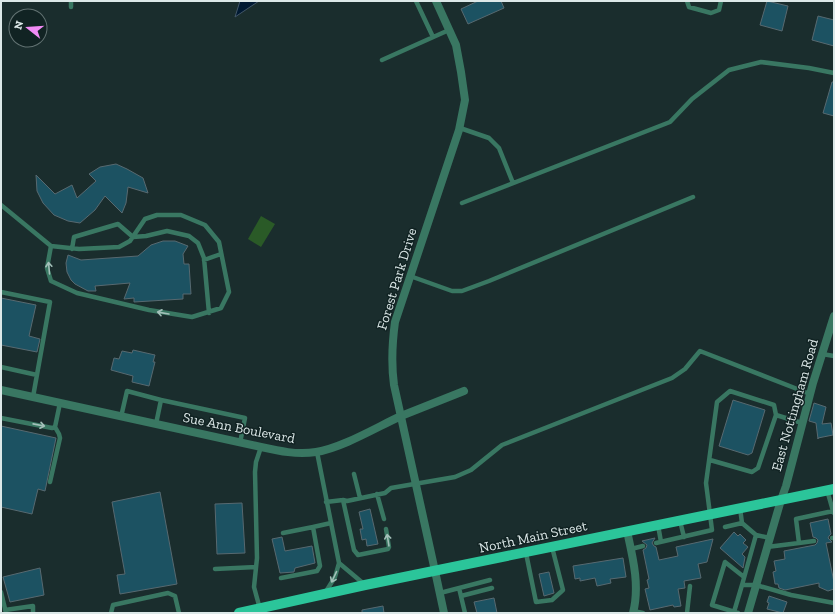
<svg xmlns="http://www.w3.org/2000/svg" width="835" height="614" viewBox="0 0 835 614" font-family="'Zilla Slab',serif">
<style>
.green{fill:#2a5a27}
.water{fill:#001932;stroke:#425769}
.building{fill:#1c5262;stroke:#576970}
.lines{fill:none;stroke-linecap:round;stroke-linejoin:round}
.service{stroke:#397762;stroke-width:4.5}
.minor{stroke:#397762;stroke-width:8}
.tertiary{stroke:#397762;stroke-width:8}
.primary{stroke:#2bc59a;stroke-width:10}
.oneway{stroke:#a3c0b9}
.labels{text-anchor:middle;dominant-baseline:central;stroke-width:3;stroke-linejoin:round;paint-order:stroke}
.street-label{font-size:14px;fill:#dce8e8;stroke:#112323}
</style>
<rect width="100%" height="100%" fill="#1a2d2d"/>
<!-- green -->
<path class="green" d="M261,216l14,8 -14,23 -13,-8z"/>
<!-- water -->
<path class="water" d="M240,1h19l-24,16z"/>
<!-- building -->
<path class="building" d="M478,1h23l3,7 -36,16 -7,-15z
M767,1l21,5 -6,25 -22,-6z
M818,16l16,4v26l-22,-6z
M832,82h2v34l-11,-3z
M116,164l11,5 16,9 5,15 -20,-6 -2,16 -4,10 -17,-17 -10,14 -15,13 -12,-2 -14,-6 -11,-12 -6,-12 -1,-16 19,19 17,-9 5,13 19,-17 -7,-7 11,-7z
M163,241h12l13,5 -5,8 1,10h5l2,30h-8v5l-49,3v-4l-10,1 6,-16 -35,3 1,5h-8l-13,-7 -4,-4 -4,-8 -1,-9 2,-8 13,5 57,-4 13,-11z
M1,298l35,7 -7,31 11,3 -3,13 -36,-7z
M133,350l22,5 -2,7h2l-6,24 -17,-4 1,-6 -22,-6 3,-12 5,1 3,-8 10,2z
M733,400l32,10 -13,43 -4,2 -29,-9z
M814,403l12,4 -4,17 9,-1 2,12 -15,3v1l-2,-16 -7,-2z
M1,426l55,12 -11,53 -7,-2 -6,25 -31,-7z
M160,492l17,92 -57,10 -3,-19 8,-1 -13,-72z
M242,503l3,50 -28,1 -2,-50z
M370,509l8,35 -11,2 -1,-7 -4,1 -2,-11h3l-4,-17z
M828,519l3,15 -2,2 -1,2 4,4 -6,1 8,39v7l-6,2 -9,-4v-4l-34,7 -6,-2 -1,-4h-3l-2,-12 3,-1 -2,-10 11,-2 -1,-8 31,-6 2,-2 1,-3 -2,-2 -3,-1 -3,-14z
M734,532l4,4 2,-2 6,6 -3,3 5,4 -6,7 3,3 -2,11 -23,-20z
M282,537l3,14 27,-5 3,17 -20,5 -1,4 -14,1 -8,-34z
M655,538l-3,5 2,3 2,1 3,13 19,-4 -2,-9 37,-8 -6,23 -9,2 3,14 -17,3 1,7 -7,1 3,17 -7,1 -1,-2 -23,5 -5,-21 4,-1 -2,-8 2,-1 -6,-29 3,-2 1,-3 -5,-4z
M623,558l3,19 -16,2 1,4 -14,3 -2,-8 -15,3v-3l-5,1 -2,-13z
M40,568l4,27 -34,7 -7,-25z
M549,572l5,21 -10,3 -5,-22z
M769,596l18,6 -4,11 -16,-4 2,-6 -2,-1z
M494,598l3,15h-20l-3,-11z
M383,606l1,7h-22v-3z"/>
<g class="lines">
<!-- service -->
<path class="service" d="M416,1l17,36
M687,1l2,6 22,6 8,-3 2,-9
M71,7v-6
M382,60l67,-30
M460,128l29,10 10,10 14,35
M462,203l208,-81 22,-23 37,-29 32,-8 48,6 25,5
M1,205l50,41 28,3 40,-2 11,-6 15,-22 12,-4h24l24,10 14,17 10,50 -8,16 -29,9 -43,-7 -72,-17 -26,-12 -4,-13 4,-22
M72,249l2,-12 44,-13 15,13 13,-1 21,-5 22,5 9,7 6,15 5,55
M204,260l17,-6
M410,276l42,15h10l27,-10 204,-84
M1,292l49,10 -17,95
M822,354l12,2
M1,367l36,8
M161,400l84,18 -5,25
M121,417l6,-26 34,9 -5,24
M1,418l51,10 3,-1 5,-24
M317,452l22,111
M710,460l42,12 6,-4 18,-53
M354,474l6,24
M50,482l10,-44 -1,-4 -4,-7
M827,490l6,21
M377,494l7,25
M343,500l11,50 4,5 30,-6 1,-2 -3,-18
M326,502l17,-2 4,1 38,-8 6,-5 64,-11 16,-7 31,-25 170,-67 13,-9 15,-18 110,43
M740,508l2,15 14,12 14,3
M680,521l4,16
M658,525l3,17
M725,527l17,-4
M283,533l30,-6
M756,535l-14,50h14l35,10 43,8
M832,538h2
M656,543l56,-13 -6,-47 11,-81 13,-11 44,14 2,10 26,8
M799,543l15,-2
M767,547l32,-4 -3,-24 37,-8 1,2
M631,549l12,-3
M526,553l10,49 16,-2 11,-10 -11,-43
M215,569l41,-2
M281,578l36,-7 3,-5 -7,-39 18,-4
M459,588l6,25
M1,592l5,21
M325,593l10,-16 4,-14 25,21
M440,593l50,-13
M461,596l31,-8
M260,609l-6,-22 3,-29 -2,-86 1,-10 5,-15
M5,610l28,-4v7
M633,611l10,2
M734,612l8,-27
M111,613l2,-8 55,-12 7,3 4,17
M687,613l3,-27
M738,613l-26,-8 13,-43 19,15"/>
<!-- minor -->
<path class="minor" d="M401,416l63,-25
M627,531c6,27 13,55 6,82
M435,571l9,42
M748,613l33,-113 5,-14 27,-103 21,-67"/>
<!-- tertiary -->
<path class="tertiary" d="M1,390l260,57c18,4 36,8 55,5 26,-4 61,-25 85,-36
M435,571l-41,-186c-3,-22 -2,-41 1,-63l64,-192 6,-30 -4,-28 -5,-27 -20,-44"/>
<!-- primary -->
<path class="primary" d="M239,613l126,-28 469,-96"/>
</g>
<!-- one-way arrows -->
<defs><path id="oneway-shaft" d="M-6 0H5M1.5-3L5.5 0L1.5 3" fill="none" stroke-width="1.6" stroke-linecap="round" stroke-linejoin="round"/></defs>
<g class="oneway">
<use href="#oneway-shaft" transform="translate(49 268) rotate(-95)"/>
<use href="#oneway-shaft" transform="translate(163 313) rotate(-170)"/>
<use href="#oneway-shaft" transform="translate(39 425) rotate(11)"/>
<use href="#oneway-shaft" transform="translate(388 540) rotate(-99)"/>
<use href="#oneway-shaft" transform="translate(334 577) rotate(115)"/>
</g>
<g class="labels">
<!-- street labels -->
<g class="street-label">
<text transform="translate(397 279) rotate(-73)">Forest Park Drive</text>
<text transform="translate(795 405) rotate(-74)">East Nottingham Road</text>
<text transform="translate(239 428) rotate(11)">Sue Ann Boulevard</text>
<text transform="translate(533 537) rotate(-12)">North Main Street</text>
</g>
</g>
<!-- border -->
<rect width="835" height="614" fill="none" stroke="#dce8e8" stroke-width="4"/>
<!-- north arrow -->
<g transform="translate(28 28) rotate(287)"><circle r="19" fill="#112323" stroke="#627272"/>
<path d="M0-3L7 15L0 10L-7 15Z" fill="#f18bf5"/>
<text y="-6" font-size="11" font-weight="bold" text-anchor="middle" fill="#dce8e8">N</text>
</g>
</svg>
